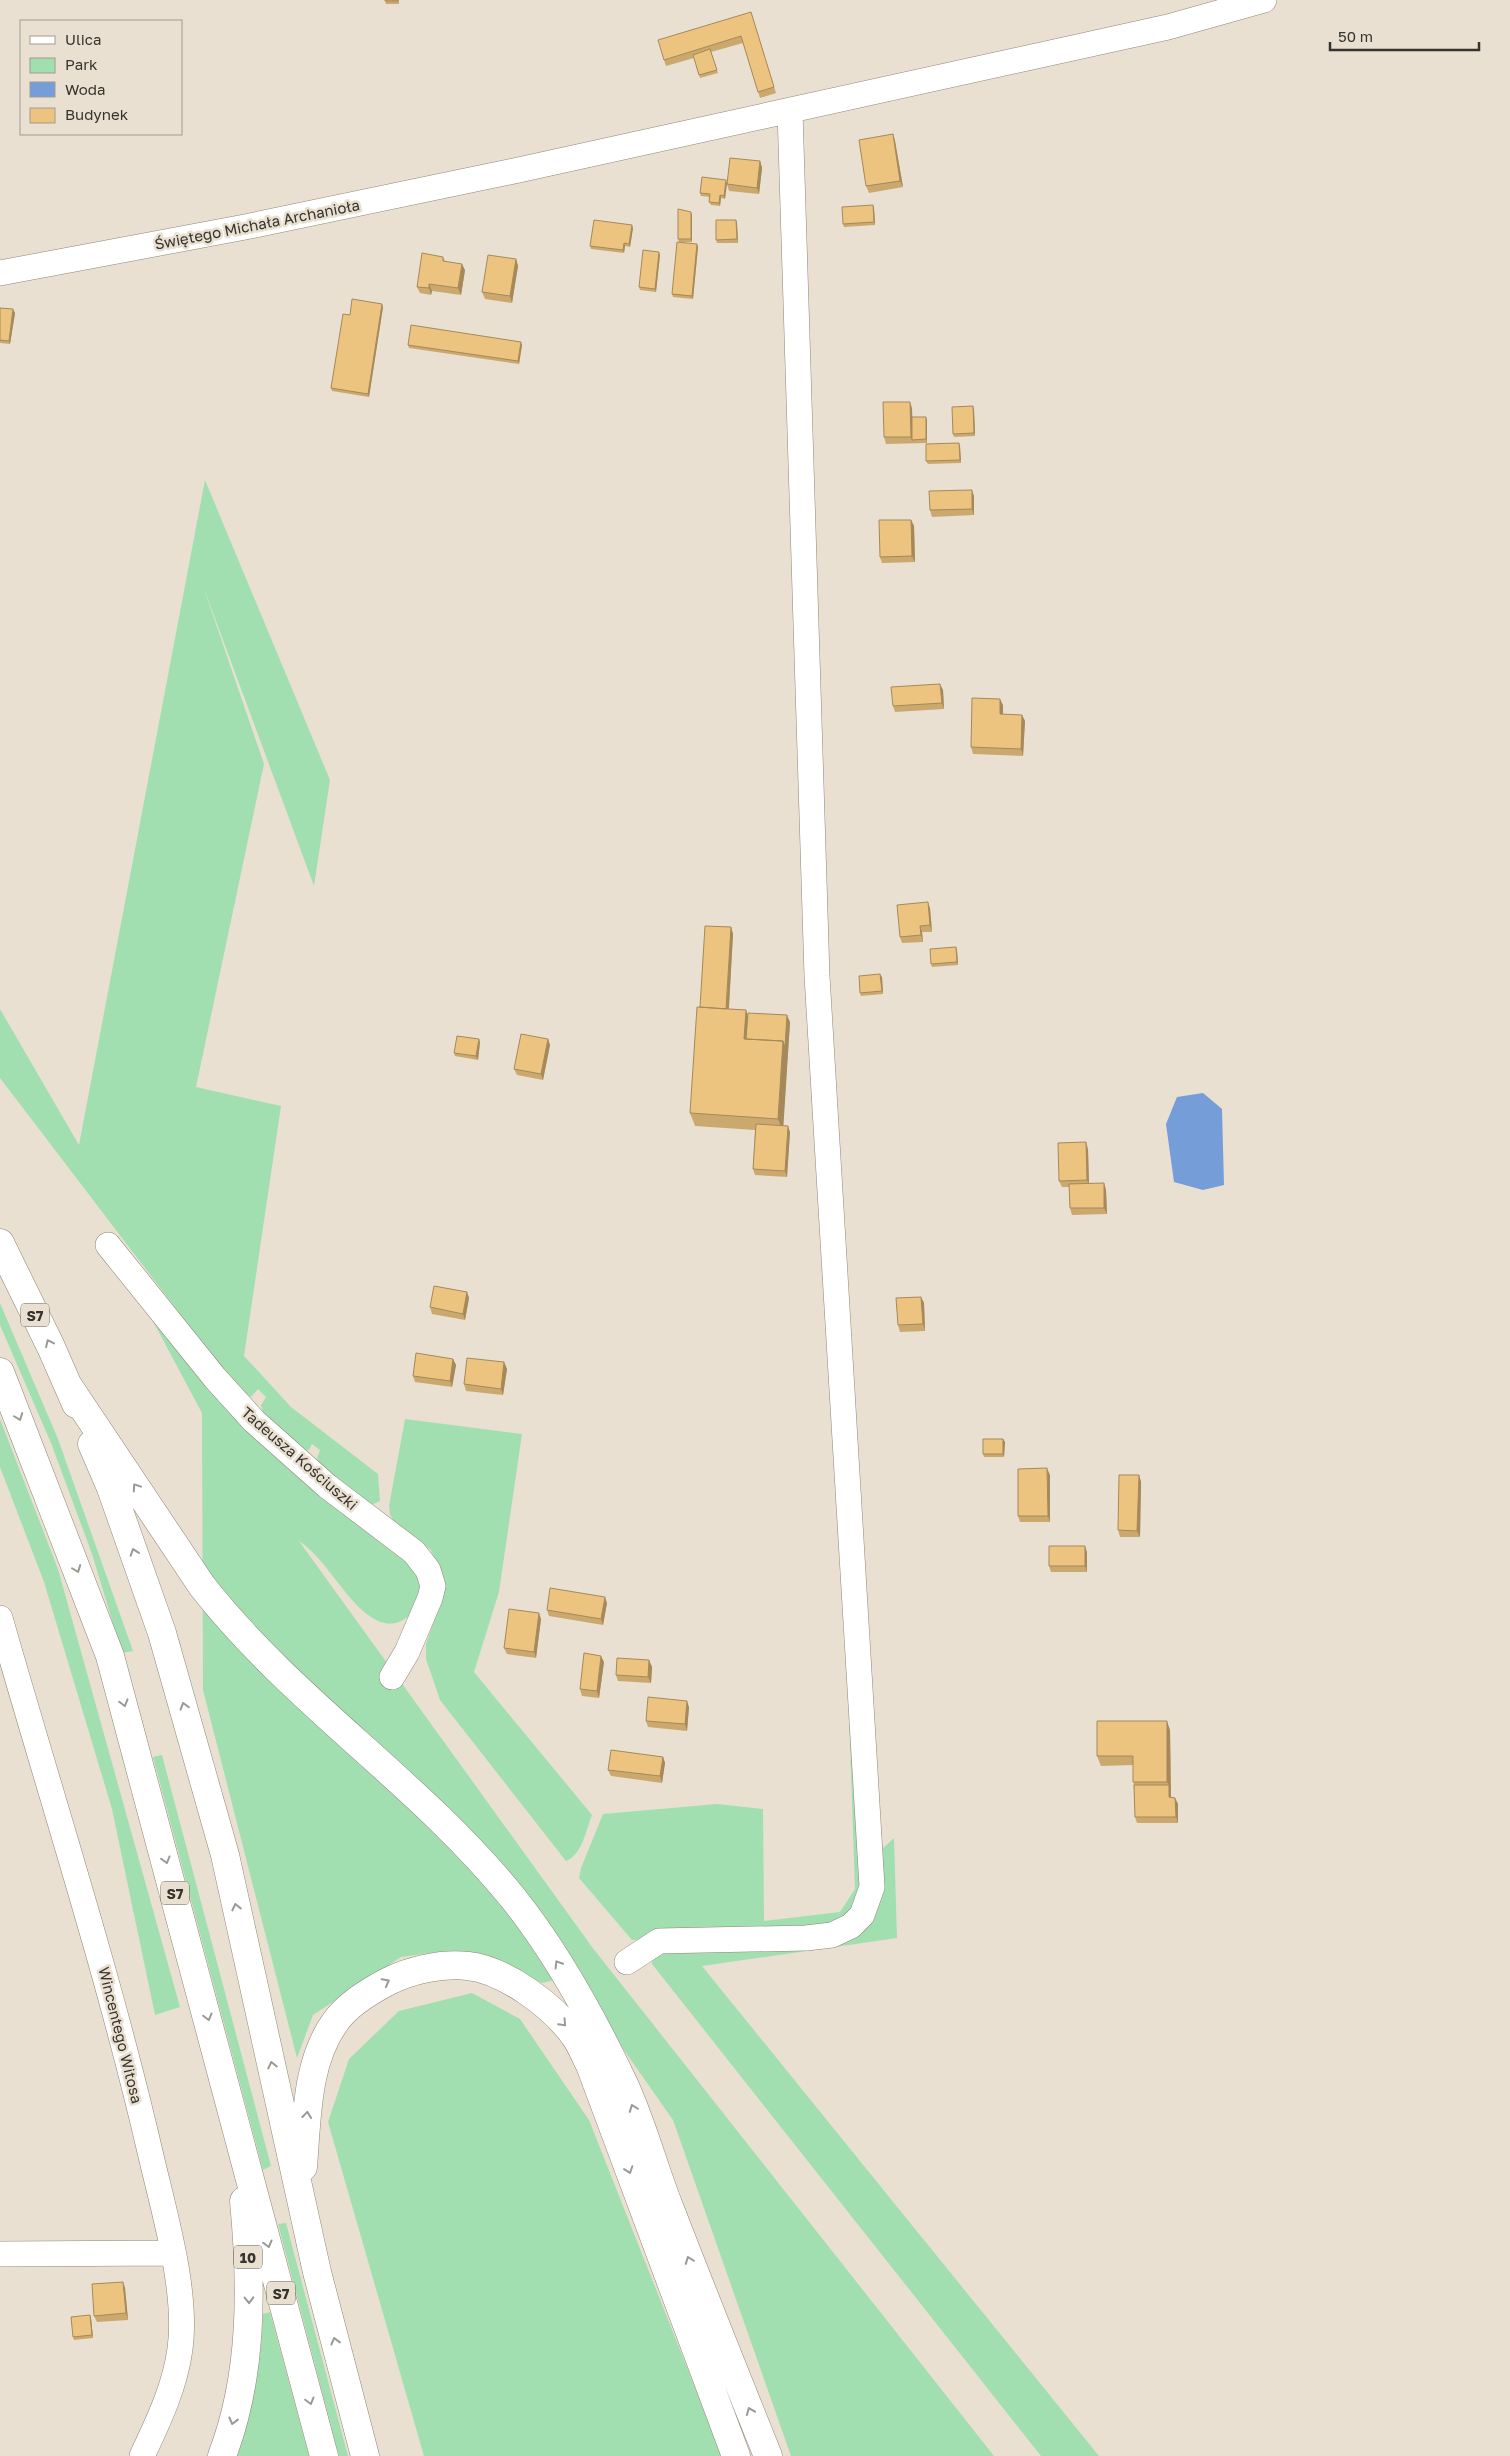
<svg xmlns="http://www.w3.org/2000/svg" width="1510" height="2456" viewBox="0 0 1510 2456" font-family="'Golos Text',sans-serif">
<style>
.green{fill:#a1dfb1}
.water{fill:#759dd8}
.lines{fill:none;stroke-linecap:round;stroke-linejoin:round}
.minor-casing{stroke:#8f8678;stroke-width:26}
.highway-casing{stroke:#8f8678;stroke-width:29}
.minor{stroke:#fff;stroke-width:25}
.highway{stroke:#fff;stroke-width:28}
.wall{fill:#cba96e}
.shaded-wall{fill:#a5895a}
.building{fill:#ecc480;stroke:#a5895a}
.oneway{stroke:#9b9996}
.labels{text-anchor:middle;dominant-baseline:central;stroke-width:5;stroke-linejoin:round;paint-order:stroke}
.shield{fill:#e9e0d1;stroke:#6c675e;stroke-width:1}
.shield-label{font-size:14px;font-weight:bold;fill:#37332d}
.street-label{font-size:15px;fill:#37332d;stroke:#e9e0d1}
</style>
<rect width="100%" height="100%" fill="#e9e0d1"/>
<!-- green -->
<path class="green" d="M205,480l125,300 -16,106 -111,-300 61,178 -68,323 85,19 -37,250 47,51 87,67 2,27 -11,5 -49,-41 -3,-7 3,-8 -8,-6 -3,6h-8l-38,-37 -2,-8 5,-8 -8,-8 -7,8 -13,-7 -238,-312v-69l79,136z
M139,1295l274,273c6,12 9,19 5,33 -7,18 -23,29 -42,19 -29,-15 -48,-60 -77,-79l293,406 402,509h-203l-118,-336 -101,-144 -30,7 -52,-25 -52,-6 -37,5 -88,58 -16,43 -94,-368 -1,-277z
M0,1303l58,136 75,212 -11,2 -30,-99 -41,-111 -51,-118z
M0,1419l58,150 122,438 -25,8 -43,-206 -68,-227 -44,-115z
M405,1419l117,15 -23,158 -25,80 118,143c-6,15 -10,40 -26,46l-126,-161 -14,-41v-15l12,-34 3,-34 -10,-26 -37,-29 -4,-6 -1,-9z
M848,1685l14,218 -33,26 -197,11 -53,-62 2,-10 22,-54 114,-10 46,5 1,112 76,-9 15,-23z
M162,1755l109,411 -8,4 -110,-413z
M894,1838l3,100 -195,28 397,490h-58l-389,-492 1,-8 5,-6 178,-11 44,-88z
M472,1993l48,26 69,101 133,336h-298l-96,-334 21,-63 50,-48z
M286,2223l62,233h-9l-61,-232z
M270,2312l39,144h-74c19,-48 26,-91 28,-142z"/>
<!-- water -->
<path class="water" d="M1203,1093l19,16 2,76 -21,5 -29,-8 -8,-58 11,-27z"/>
<g class="lines">
<!-- minor casing -->
<g class="minor-casing">
<path id="minor" d="M0,273l245,-46 269,-56 654,-144 96,-27
M108,1245l107,133 39,43 73,65 87,66 14,18 5,16 -3,12 -23,54 -15,25
M0,1618c51,179 109,356 151,538 13,56 37,136 29,193 -5,38 -22,73 -38,107
M627,1962l32,-21 147,-3 26,-3 19,-9 11,-11 10,-28 -55,-911 -27,-865
M0,2254l173,-1"/>
</g>
<!-- highway casing -->
<g class="highway-casing">
<path id="highway" d="M0,1243l51,104 25,57
M0,1372l110,284 214,800
M69,1387l133,199c92,117 218,197 311,312 44,55 79,119 109,182 20,41 31,87 48,129 32,83 65,165 98,247
M92,1444l19,44 51,145 63,222 92,417 48,184
M303,2167c4,-48 3,-106 33,-146 12,-17 34,-30 51,-39 23,-12 55,-19 81,-16 37,4 85,40 106,69 7,9 11,21 16,30l146,391
M222,2456c31,-81 30,-170 22,-255"/>
</g>
<!-- minor -->
<use href="#minor" class="minor"/>
<!-- highway -->
<use href="#highway" class="highway"/>
</g>
<!-- wall -->
<path class="wall" d="M385,0h14v4h-13z
M751,12l25,81 -16,5 -17,-55 -32,9 7,21 -18,5 -6,-20 -28,8 -2,-6z
M893,134l2,7 8,46 -34,6 -3,-7z
M760,161l2,7 -3,26 -30,-3 -2,-7z
M727,183l-2,16 -4,-1 -1,8 -9,-1 -2,-3 1,-5 -9,-1 -1,-3z
M873,205l1,3 1,17 -31,2 -1,-3z
M692,215v27h-13l-1,-3z
M736,220l1,3 1,20h-21l-1,-3z
M633,228l-3,19 -5,-1 -1,7 -33,-4 -1,-3z
M697,244l1,3 -5,52 -20,-2 -1,-3z
M660,255l-4,37 -16,-2 -1,-3z
M443,257l2,4 20,9 -4,25 -29,-4 -1,4 -11,-2 -3,-6z
M516,259l2,7 -6,37 -27,-4 -3,-7z
M383,307l-14,90 -37,-6 -1,-3 19,-73z
M0,308l15,5 -5,31 -10,-1z
M408,345h114l-3,19 -110,-16z
M912,408v9l15,3v23l-41,1 -2,-7z
M974,409l1,27 -21,1 -1,-3z
M959,443l1,3 1,17 -33,1 -2,-3z
M974,496v19l-42,2 -2,-7z
M911,520l3,6 1,36 -33,1 -2,-6z
M943,690l1,19 -49,3 -2,-6z
M1003,705v9l19,1 3,6 -2,35 -50,-2 -2,-7z
M930,908l2,24h-10l1,10 -21,1 -2,-6z
M731,927l2,7 -4,75 17,1 2,6 42,6 -7,103 7,7 -3,45 -32,-2 -2,-6 2,-39 -60,-4 -5,-13z
M956,947l1,3 1,15 -26,2 -1,-3z
M882,977l1,17 -22,2 -1,-3z
M548,1039l2,6 -7,35 -26,-5 -3,-6z
M480,1042l-2,18 -23,-4 -1,-3z
M1088,1149l1,35 15,-1 2,7 1,24 -35,1 -2,-7 -1,-21h-7l-3,-6z
M467,1292l2,6 -4,22 -33,-6 -2,-7z
M921,1297l3,6 1,28 -25,1 -2,-7z
M453,1359l3,6 -4,22 -37,-5 -2,-6z
M504,1362l3,7 -4,26 -37,-4 -2,-7z
M1003,1439l2,3 -1,15h-20l-1,-3z
M1050,1475v47h-30l-2,-6z
M1139,1475l2,7 -1,55h-20l-2,-7z
M1087,1552v20h-36l-2,-6z
M607,1603l-4,22 -54,-9 -2,-6z
M541,1619l-5,39 -29,-4 -3,-6z
M649,1660l3,7 -1,16 -33,-2 -2,-6z
M604,1662l-5,36 -17,-2 -2,-7z
M689,1707l-2,24 -39,-4 -2,-6z
M1170,1730l1,67 4,1 3,6v19h-41l-2,-6 -2,-52 -32,1 -4,-10z
M663,1757l2,6 -3,20 -51,-7 -3,-6z
M123,2282l2,6 3,32 -31,2 -3,-6z
M90,2315l1,3 2,20 -19,2 -1,-3z"/>
<!-- shaded-wall -->
<path class="shaded-wall" d="M893,134l2,7 8,46 -3,-6z
M760,161l2,7 -3,26 -2,-6z
M726,180l1,3 -2,16 -1,-3z
M720,195l1,3 -1,8 -1,-3z
M873,205l1,3 1,17 -1,-3z
M691,212l1,3v27l-1,-3z
M736,220l1,3 1,20 -1,-4z
M632,225l1,3 -3,19 -1,-3z
M624,243l1,3 -1,7 -1,-3z
M697,244l1,3 -5,52 -1,-3z
M659,252l1,3 -4,37 -1,-3z
M516,259l2,7 -6,37 -2,-7z
M462,264l3,6 -4,25 -3,-7z
M429,284l3,7 -1,4 -2,-7z
M382,304l1,3 -14,90 -1,-3z
M13,309l2,4 -5,31 -1,-3z
M521,342l1,3 -3,19 -1,-3z
M910,402l2,6 1,32h-1l-1,-3z
M973,406l1,3 1,27 -1,-3z
M926,417l1,3v23l-1,-4z
M959,443l1,3 1,17 -1,-3z
M972,490l2,6v19l-2,-6z
M911,520l3,6 1,36 -3,-6z
M940,684l3,6 1,19 -2,-6z
M1000,699l3,6v15l-3,-6z
M1022,715l3,6 -2,35 -2,-7z
M928,902l2,6 2,24 -2,-7z
M920,926l2,6 1,10 -2,-7z
M731,927l2,7 -5,87 -2,-6z
M956,947l1,3 1,15 -1,-3z
M880,974l2,3 1,17 -1,-3z
M746,1010l4,13 -1,22 -5,-6z
M787,1015l3,7 -7,110 -5,-13 5,-78z
M479,1039l1,3 -2,18 -2,-4z
M548,1039l2,6 -7,35 -2,-6z
M788,1126l2,6 -3,45 -2,-6z
M1086,1142l2,7 1,37 -2,-6z
M1104,1183l2,7 1,24 -3,-6z
M467,1292l2,6 -4,22 -2,-6z
M921,1297l3,6 1,28 -2,-7z
M453,1359l3,6 -4,22 -2,-6z
M504,1362l3,7 -4,26 -2,-6z
M1003,1439l2,3 -1,15 -1,-3z
M1047,1468l3,7v47l-2,-6z
M1139,1475l2,7 -1,55 -3,-6z
M1085,1546l2,6v20l-2,-6z
M605,1597l2,6 -4,22 -2,-6z
M539,1613l2,6 -5,39 -2,-6z
M601,1656l3,6 -5,36 -2,-7z
M649,1660l3,7 -1,16 -3,-6z
M687,1701l2,6 -2,24 -2,-7z
M1167,1721l3,9 1,74 -2,-7v-12l-2,-3z
M663,1757l2,6 -3,20 -2,-7z
M1175,1798l3,6v19l-2,-6z
M123,2282l2,6 3,32 -2,-7z
M90,2315l1,3 2,20 -1,-3z"/>
<!-- building -->
<path class="building" d="M385,0h13v1h-13z
M751,12l23,75 -16,5 -17,-56 -77,24 -6,-20z
M710,49l7,21 -18,5 -6,-20z
M893,134l7,47 -34,5 -7,-46z
M730,158l30,3 -3,27 -30,-4z
M702,177l24,3 -2,16 -4,-1 -1,8 -10,-1 1,-8 -10,-1z
M873,205l1,17 -31,2 -1,-17z
M678,209l13,3v27h-13z
M594,220l38,5 -3,19 -5,-1 -1,7 -33,-4z
M716,220h20l1,19 -21,1z
M677,242l20,2 -5,52 -20,-2z
M643,250l16,2 -4,37 -16,-2z
M422,253l21,4v4l19,3 -4,24 -29,-4v4l-12,-1z
M488,255l28,4 -6,37 -28,-4z
M352,299l30,5 -14,90 -37,-6 12,-74 7,1z
M0,308l13,1 -4,32 -9,-1z
M411,325l110,17 -3,19 -110,-16z
M883,402h27l1,35h-27z
M973,406l1,27 -21,1 -1,-27z
M912,417h14v22l-14,1z
M959,443l1,17 -34,1v-17z
M972,490v19l-42,1 -1,-19z
M879,520h32l1,36 -32,1z
M940,684l2,19 -49,3 -2,-19z
M972,698l28,1v15l22,1 -1,34 -50,-2z
M928,902l2,23 -10,1 1,9 -21,2 -3,-32z
M705,926l26,1 -5,82 -26,-2z
M956,947l1,15 -26,2 -1,-15z
M880,974l2,17 -22,2 -1,-17z
M697,1007l49,3 -2,29 39,2 -5,78 -88,-6z
M748,1013l39,2 -2,32 -2,-6 -37,-2z
M521,1034l27,5 -7,35 -27,-5z
M457,1036l22,3 -3,17 -22,-3z
M756,1124l32,2 -3,45 -32,-2z
M1086,1142l1,38 -28,1 -1,-38z
M1104,1183v25h-34l-1,-24z
M434,1286l33,6 -4,22 -33,-7z
M921,1297l2,27 -25,1 -2,-27z
M416,1353l37,6 -3,22 -37,-5z
M467,1358l37,4 -3,27 -37,-5z
M983,1439h20v15h-20z
M1047,1468l1,48h-30v-47z
M1119,1475h20l-2,56 -19,-1z
M1049,1546h36v20h-36z
M550,1588l55,9 -4,22 -54,-9z
M509,1609l30,4 -5,39 -30,-4z
M584,1653l17,3 -4,35 -17,-2z
M617,1658l32,2 -1,17 -32,-2z
M648,1697l39,4 -2,23 -39,-3z
M1097,1721h70v61h-34v-26h-36z
M611,1750l52,7 -3,19 -52,-6z
M1134,1785h35v12l6,1 1,19h-41z
M123,2282l3,31 -32,3 -2,-32z
M90,2315l2,20 -19,2 -2,-20z"/>
<!-- one-way arrows -->
<defs><path id="oneway-chevron" d="M-2-3.5L2.5 0L-2 3.5" fill="none" stroke-width="1.6" stroke-linecap="round" stroke-linejoin="round" transform="scale(1.25)"/></defs>
<g class="oneway">
<use href="#oneway-chevron" transform="translate(49 1343) rotate(-115)"/>
<use href="#oneway-chevron" transform="translate(19 1417) rotate(69)"/>
<use href="#oneway-chevron" transform="translate(136 1487) rotate(-124)"/>
<use href="#oneway-chevron" transform="translate(134 1552) rotate(-109)"/>
<use href="#oneway-chevron" transform="translate(77 1569) rotate(69)"/>
<use href="#oneway-chevron" transform="translate(124 1703) rotate(74)"/>
<use href="#oneway-chevron" transform="translate(184 1706) rotate(-106)"/>
<use href="#oneway-chevron" transform="translate(166 1860) rotate(75)"/>
<use href="#oneway-chevron" transform="translate(236 1907) rotate(-103)"/>
<use href="#oneway-chevron" transform="translate(558 1964) rotate(-122)"/>
<use href="#oneway-chevron" transform="translate(386 1982) rotate(-28)"/>
<use href="#oneway-chevron" transform="translate(208 2017) rotate(75)"/>
<use href="#oneway-chevron" transform="translate(563 2023) rotate(47)"/>
<use href="#oneway-chevron" transform="translate(272 2065) rotate(-103)"/>
<use href="#oneway-chevron" transform="translate(633 2108) rotate(-111)"/>
<use href="#oneway-chevron" transform="translate(307 2115) rotate(-84)"/>
<use href="#oneway-chevron" transform="translate(629 2170) rotate(71)"/>
<use href="#oneway-chevron" transform="translate(268 2244) rotate(75)"/>
<use href="#oneway-chevron" transform="translate(689 2260) rotate(-111)"/>
<use href="#oneway-chevron" transform="translate(249 2300) rotate(89)"/>
<use href="#oneway-chevron" transform="translate(335 2341) rotate(-104)"/>
<use href="#oneway-chevron" transform="translate(310 2401) rotate(75)"/>
<use href="#oneway-chevron" transform="translate(750 2411) rotate(-112)"/>
<use href="#oneway-chevron" transform="translate(233 2421) rotate(104)"/>
</g>
<g class="labels">
<!-- shield labels -->
<g class="shield">
<rect x="21" y="1303.5" width="28" height="23" rx="4"/>
<rect x="161" y="1881.5" width="28" height="23" rx="4"/>
<rect x="234" y="2245.5" width="28" height="23" rx="4"/>
<rect x="267" y="2281.5" width="28" height="23" rx="4"/>
</g>
<g class="shield-label">
<text x="35" y="1315">S7</text>
<text x="175" y="1893">S7</text>
<text x="248" y="2257">10</text>
<text x="281" y="2293">S7</text>
</g>
<!-- street labels -->
<g class="street-label">
<text transform="translate(257 224) rotate(-11)">Świętego Michała Archanioła</text>
<text transform="translate(300 1458) rotate(41)">Tadeusza Kościuszki</text>
<text transform="translate(121 2035) rotate(76)">Wincentego Witosa</text>
</g>
</g>
<!-- legend -->
<rect x="20" y="20" width="162" height="115" fill="#e9e0d1" stroke="#a29b8f"/>
<rect x="30" y="36" width="25" height="8" fill="#ffffff" stroke="#a29b8f"/>
<text x="65" y="45" font-size="15" fill="#37332d">Ulica</text>
<rect x="30" y="58" width="25" height="15" fill="#a1dfb1" stroke="#a29b8f"/>
<text x="65" y="70" font-size="15" fill="#37332d">Park</text>
<rect x="30" y="82" width="25" height="15" fill="#759dd8" stroke="#a29b8f"/>
<text x="65" y="95" font-size="15" fill="#37332d">Woda</text>
<rect x="30" y="108" width="25" height="15" fill="#ecc480" stroke="#a29b8f"/>
<text x="65" y="120" font-size="15" fill="#37332d">Budynek</text>
<!-- scale -->
<path d="M1330 42v8h149v-8" fill="none" stroke="#37332d" stroke-width="2.5"/>
<text x="1338" y="42" font-size="15" fill="#37332d" stroke="#e9e0d1" stroke-width="4" paint-order="stroke">50 m</text>
</svg>
